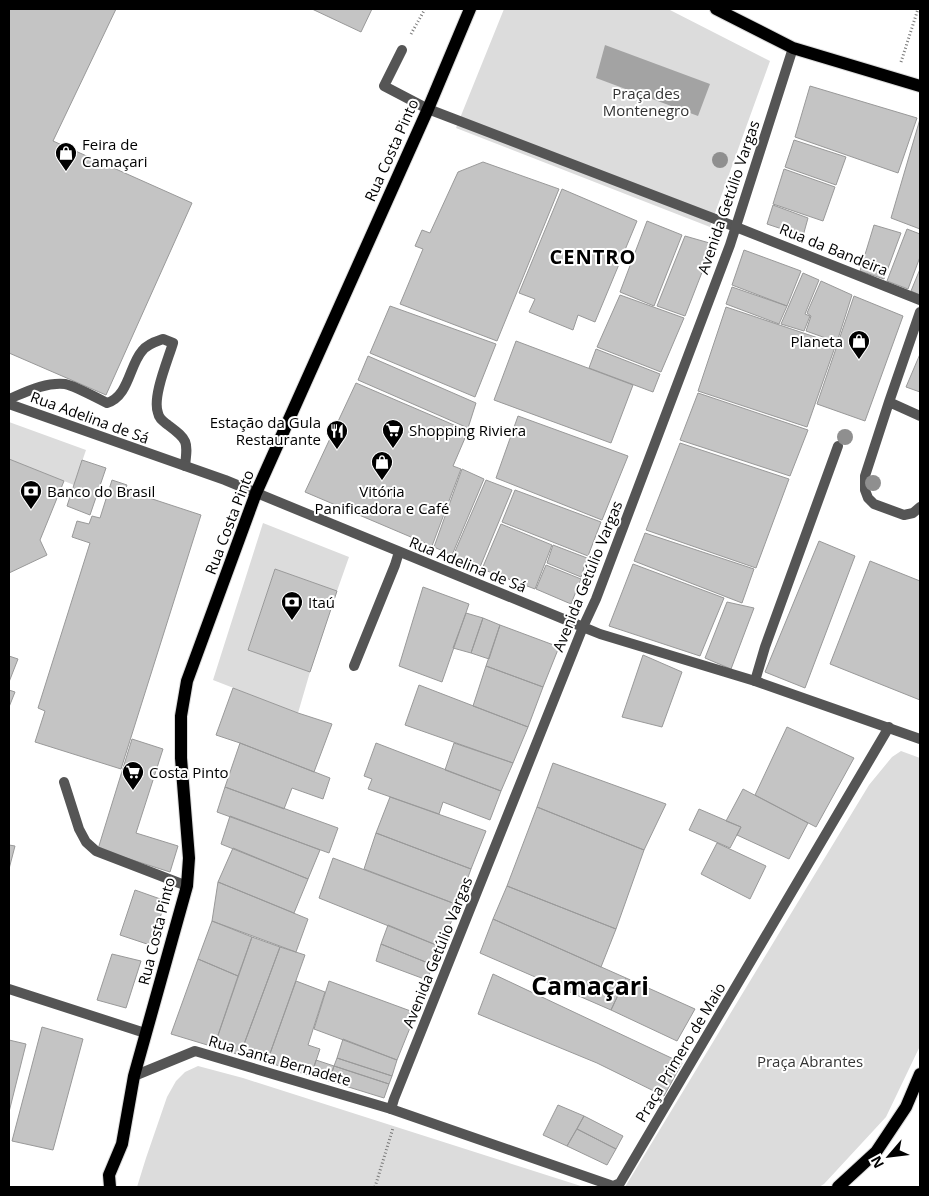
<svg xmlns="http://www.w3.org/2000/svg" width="929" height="1196" viewBox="0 0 929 1196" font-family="'Open Sans',sans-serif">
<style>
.green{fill:#dcdcdc}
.water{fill:#a3a3a3}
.building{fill:#c4c4c4;stroke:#999}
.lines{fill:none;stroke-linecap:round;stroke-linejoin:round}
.primary-casing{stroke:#dbdbdb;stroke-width:14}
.path{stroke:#777;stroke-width:3;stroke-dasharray:1 2.5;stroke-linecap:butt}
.service{stroke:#555;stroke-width:10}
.pedestrian{stroke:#555;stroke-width:10}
.minor{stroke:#555;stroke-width:10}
.tertiary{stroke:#555;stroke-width:10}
.primary{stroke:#000;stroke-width:12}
.tree{fill:#8f8f8f}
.labels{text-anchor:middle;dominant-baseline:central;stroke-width:4;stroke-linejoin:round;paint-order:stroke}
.park-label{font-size:15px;fill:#333;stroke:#fff}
.poi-label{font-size:15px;fill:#000;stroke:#fff;text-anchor:start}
.street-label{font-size:15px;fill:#000;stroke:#fff}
.district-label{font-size:20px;font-weight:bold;letter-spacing:1px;fill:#000;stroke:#fff}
.town-label{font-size:25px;font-weight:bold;fill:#000;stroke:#fff}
</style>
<rect width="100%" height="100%" fill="#fff"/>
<!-- green -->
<path class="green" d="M504,9h164l102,52 -60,166 -254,-99z
M9,422l77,28 -12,35 -65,-26z
M263,523l86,34 -12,34 -62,-22 -27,81 62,22 -12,41 -85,-33z
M901,751l19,7v288l-34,71 -62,67 -5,3h-194l244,-402 23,-28z
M198,1066l45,12 341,109h-447l9,-29 21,-61 9,-16 9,-9z"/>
<!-- water -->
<path class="water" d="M605,45l105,39 -12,32 -102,-38z"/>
<!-- building -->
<path class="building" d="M9,9h107l-63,132 139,62 -86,192 -97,-42z
M312,9h60l-11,23z
M810,86l107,32 -19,55 -103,-36z
M920,119v110l-29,-11z
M794,140l52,17 -10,28 -51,-18z
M483,162l76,27 -62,152 -97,-37 23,-55 -8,-3 7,-16 8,3 28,-61z
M784,169l51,18 -12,34 -50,-17z
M562,189l75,32 -42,101 -17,-7 -5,15 -44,-18 6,-13 -16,-6z
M773,205l35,13 -5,18 -36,-12z
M647,221l35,14 -28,71 -34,-14z
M874,225l27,8 -17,46 -24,-8z
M907,229l13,5v23l-12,32 -21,-8z
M685,236l28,8 -28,72 -28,-10z
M744,250l57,21 -14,35 -55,-21z
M920,269v26l-9,-4z
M803,273l16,7 -14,34 5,2 -6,15 -23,-7z
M821,281l31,14 -15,47 -31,-11 5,-15 -4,-3z
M732,287l55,19 -8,18 -53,-20z
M620,295l64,23 -23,54 -64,-25z
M854,296l49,20 -38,105 -48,-17z
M390,306l106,38 -21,53 -105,-44z
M726,307l110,37 -29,83 -109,-36z
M516,341l117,44 -22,58 -117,-43z
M596,349l64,25 -7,18 -64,-24z
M920,354v38l-14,-5z
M368,356l108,47 -8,25 -110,-48z
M356,383l112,48 -15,35 8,3 -29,77 -127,-54z
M698,393l110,37 -18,46 -110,-36z
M518,416l110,40 -26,64 -106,-42z
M680,443l109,36 -33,89 -110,-38z
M9,459l55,22 -24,59 7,15 -38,18z
M82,460l24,8 -16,47 -23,-9z
M462,469l22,10 -32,76 -18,-8z
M112,480l15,5 -2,5 76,25 -80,254 -86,-27 10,-31 -7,-3 52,-165 -18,-6 5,-16 12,3 3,-8 8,2z
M486,480l26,10 -32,77 -27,-11z
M515,490l86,32 -13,34 -86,-34z
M501,524l51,21 -17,44 -53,-20z
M645,533l109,36 -12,34 -108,-42z
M819,541l36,15 -50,132 -40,-16z
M553,545l34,13 -6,19 -34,-14z
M870,561l50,20v119l-90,-36z
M633,564l91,34 -24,58 -91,-30z
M546,565l35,14 -10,25 -35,-15z
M275,569l62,22 -27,81 -62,-22z
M423,587l46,17 -27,78 -43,-16z
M727,602l27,6 -23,61 -26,-11z
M466,613l17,5 -12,35 -18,-5z
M483,618l17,7 -11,34 -18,-6z
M500,625l59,22 -16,40 -57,-21z
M643,655l39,17 -20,55 -40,-10z
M9,656l9,3 -9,23z
M486,666l57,21 -15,40 -55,-21z
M419,685l109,42 -15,36 -108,-38z
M233,688l65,25 34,11 -18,48 -74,-29 -24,-8z
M9,690l6,2 -6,15z
M787,727l67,31 -38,69 -61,-32z
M132,739l31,10 -27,84 42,13 -8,26 -72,-23z
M240,743l90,35 -7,21 -31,-11 -8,21 -59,-22z
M376,743l125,48 -11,29 -47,-18 -4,12 -71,-25 4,-10 -8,-3z
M454,743l59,20 -12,28 -56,-21z
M553,763l113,41 -22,46 -107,-43z
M225,787l113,41 -9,25 -112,-41z
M743,789l65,34 -19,36 -52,-24 4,-8 -15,-6z
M390,797l96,34 -15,38 -95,-36z
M537,807l107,43 -28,79 -109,-43z
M699,809l42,18 -11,21 -41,-18z
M230,816l90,34 -12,29 -87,-35z
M376,833l95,36 -13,36 -94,-36z
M717,843l49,23 -16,33 -49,-25z
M9,845l6,1 -6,23z
M233,848l75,31 -14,34 -76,-31z
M333,858l125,47 -17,42 -122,-49z
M218,882l90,37 -12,33 -84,-31z
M507,886l109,43 -15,38 -108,-48z
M135,890l31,11 -16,44 -30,-10z
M493,919l133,59 -15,32 -131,-57z
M212,921l40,16 -14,39 -40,-17z
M388,925l53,22 -8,18 -52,-21z
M252,937l28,10 -40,108 -26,-8z
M381,944l52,21 -6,15 -51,-19z
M280,947l25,8 -38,107 -27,-7z
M112,954l29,7 -15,47 -29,-8z
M198,959l40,17 -24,71 -43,-13z
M493,974l189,89 -18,33 -67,-33 -119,-49z
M626,978l69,31 -18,32 -66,-31z
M296,981l29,11 -17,53 12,4 -9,27 -44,-14z
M329,981l87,32 -19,47 -83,-31z
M42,1027l41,12 -30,111 -41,-9z
M343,1039l54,21 -5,16 -55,-18z
M9,1040l17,4 -17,68z
M337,1058l55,18 -3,8 -55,-18z
M316,1060l18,6 -5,15 -18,-5z
M334,1066l55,18 -5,14 -55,-17z
M558,1105l26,11 -17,30 -24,-11z
M584,1116l39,20 -7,13 -39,-20z
M577,1129l39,20 -9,16 -40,-19z"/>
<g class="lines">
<!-- primary casing -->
<g class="primary-casing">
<path id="primary" d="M716,9l77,39 127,38
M110,1187l-1,-12 13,-31 12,-68 53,-190 2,-28 -8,-100v-42l6,-35 69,-188 172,-384 42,-100
M838,1187l38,-35 30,-45 14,-33"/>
</g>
<!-- path -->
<path class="path" d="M411,34l14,-25
M901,62l17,-53
M375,1187l18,-59"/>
<!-- service -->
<path class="service" d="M920,312l-31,90 -24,74v14l3,8 6,6 30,11 9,-2 7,-6
M9,399c17,-7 36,-17 56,-15 10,2 32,14 42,19 22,-7 22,-37 35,-52 5,-7 13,-9 21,-12l10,4c-5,17 -21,54 -15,70 1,6 5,8 10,12 20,15 20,16 17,41
M889,402l31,14
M354,666l41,-101 4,-13
M755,681l10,-34 73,-201
M64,782l15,47 7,13 10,9 91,35"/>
<!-- pedestrian -->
<path class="pedestrian" d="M402,50l-18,36 44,23 308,118"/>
<!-- minor -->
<path class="minor" d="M736,227l184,73
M9,989l136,44
M391,1109l222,77 7,-3 269,-456"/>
<!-- tertiary -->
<path class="tertiary" d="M9,404l216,76 358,147 17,7 155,47 165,58
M134,1076l61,-25 196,58 3,-10 189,-472 13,-28 134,-354 63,-197"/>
<!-- primary -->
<use href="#primary" class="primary"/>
</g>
<!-- trees -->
<g class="tree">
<circle cx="720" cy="160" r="8"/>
<circle cx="845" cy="437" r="8"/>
<circle cx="873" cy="483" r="8"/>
</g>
<!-- icons -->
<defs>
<g id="shop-pin" transform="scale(1.125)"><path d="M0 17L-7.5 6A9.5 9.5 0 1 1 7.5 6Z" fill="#000" stroke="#fff"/><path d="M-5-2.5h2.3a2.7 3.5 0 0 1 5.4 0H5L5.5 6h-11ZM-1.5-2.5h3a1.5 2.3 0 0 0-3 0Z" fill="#fff"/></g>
<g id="supermarket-pin" transform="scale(1.125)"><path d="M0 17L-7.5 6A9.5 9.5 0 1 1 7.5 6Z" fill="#000" stroke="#fff"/><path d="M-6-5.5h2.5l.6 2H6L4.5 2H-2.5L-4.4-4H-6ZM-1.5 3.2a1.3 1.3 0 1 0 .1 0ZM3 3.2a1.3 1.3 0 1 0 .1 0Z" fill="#fff"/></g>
<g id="restaurant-pin" transform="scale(1.125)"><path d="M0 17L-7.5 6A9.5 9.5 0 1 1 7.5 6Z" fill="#000" stroke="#fff"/><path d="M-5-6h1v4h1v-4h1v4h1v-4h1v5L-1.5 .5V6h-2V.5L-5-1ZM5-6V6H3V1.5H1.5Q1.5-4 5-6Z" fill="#fff"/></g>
<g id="bank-pin" transform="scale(1.125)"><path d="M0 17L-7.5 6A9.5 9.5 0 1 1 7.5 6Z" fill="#000" stroke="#fff"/><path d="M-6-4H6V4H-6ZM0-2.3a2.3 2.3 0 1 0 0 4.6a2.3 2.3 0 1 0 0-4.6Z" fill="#fff"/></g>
</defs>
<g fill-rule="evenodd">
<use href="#shop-pin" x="66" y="153"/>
<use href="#shop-pin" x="859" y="341"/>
<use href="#supermarket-pin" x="393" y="430"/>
<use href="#restaurant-pin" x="337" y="431"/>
<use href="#shop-pin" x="382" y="462"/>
<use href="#bank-pin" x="31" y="491"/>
<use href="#bank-pin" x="292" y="602"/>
<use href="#supermarket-pin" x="133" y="772"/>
</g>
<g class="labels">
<!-- park labels -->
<g class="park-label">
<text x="646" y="93">Praça des<tspan x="646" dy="17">Montenegro</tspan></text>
<text x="810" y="1061">Praça Abrantes</text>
</g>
<!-- poi labels -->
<g class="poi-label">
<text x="82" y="144">Feira de<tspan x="82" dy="17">Camaçari</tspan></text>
<text x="843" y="341" text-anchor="end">Planeta</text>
<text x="321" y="422" text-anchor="end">Estação da Gula<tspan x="321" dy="17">Restaurante</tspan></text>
<text x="409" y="430">Shopping Riviera</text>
<text x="47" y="491">Banco do Brasil</text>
<text x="382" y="491" text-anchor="middle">Vitória<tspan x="382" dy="17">Panificadora e Café</tspan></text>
<text x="308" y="602">Itaú</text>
<text x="149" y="772">Costa Pinto</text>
</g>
<!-- street labels -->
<g class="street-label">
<text transform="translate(391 150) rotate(-66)">Rua Costa Pinto</text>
<text transform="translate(728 197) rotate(-71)">Avenida Getúlio Vargas</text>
<text transform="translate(834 249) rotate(22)">Rua da Bandeira</text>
<text transform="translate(90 417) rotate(20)">Rua Adelina de Sá</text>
<text transform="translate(229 522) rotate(-69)">Rua Costa Pinto</text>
<text transform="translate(468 564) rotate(22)">Rua Adelina de Sá</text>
<text transform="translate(587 576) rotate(-68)">Avenida Getúlio Vargas</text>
<text transform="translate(156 931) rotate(-76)">Rua Costa Pinto</text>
<text transform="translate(437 952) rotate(-68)">Avenida Getúlio Vargas</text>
<text transform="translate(680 1052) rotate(-59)">Praça Primero de Maio</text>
<text transform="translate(280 1060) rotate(16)">Rua Santa Bernadete</text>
</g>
<!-- district labels -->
<g class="district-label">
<text x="593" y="256">CENTRO</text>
</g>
<!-- town labels -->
<g class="town-label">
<text x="590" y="985">Camaçari</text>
</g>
</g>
<!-- border -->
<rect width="929" height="1196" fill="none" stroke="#000000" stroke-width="20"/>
<!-- north arrow -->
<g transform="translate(889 1156) rotate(242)" stroke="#ffffff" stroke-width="4" paint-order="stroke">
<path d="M0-4L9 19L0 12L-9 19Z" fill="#000000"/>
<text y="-8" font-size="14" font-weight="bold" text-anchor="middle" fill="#000000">N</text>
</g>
</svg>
